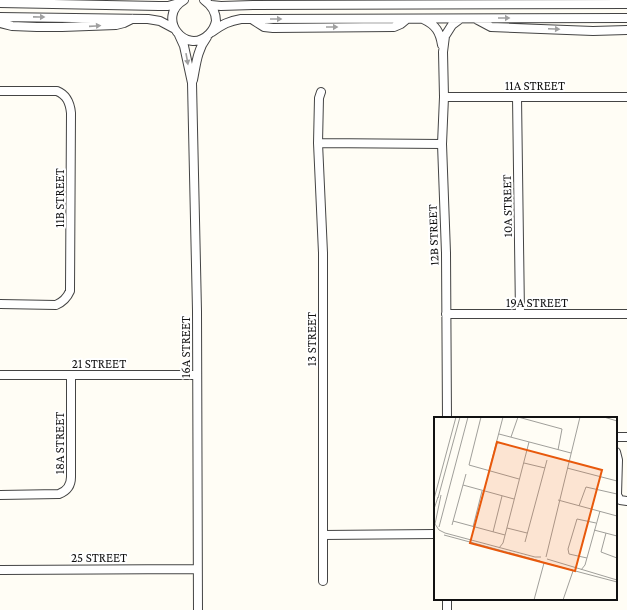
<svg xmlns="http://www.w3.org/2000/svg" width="627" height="610" viewBox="0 0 627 610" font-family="'Crimson Pro',serif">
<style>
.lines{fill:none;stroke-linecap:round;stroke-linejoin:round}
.minor-casing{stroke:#444;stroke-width:10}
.minor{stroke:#fff;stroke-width:8}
.oneway{fill:#a0a0a0}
.labels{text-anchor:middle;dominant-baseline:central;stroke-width:4;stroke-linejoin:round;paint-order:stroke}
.street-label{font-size:13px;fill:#111;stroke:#fff}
.inset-road{fill:none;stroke:#a09f9a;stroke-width:1}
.view{fill:#e8590c;fill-opacity:0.15;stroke:#e8590c;stroke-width:2}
.inset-edge{fill:none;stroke:#111;stroke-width:2}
</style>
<rect width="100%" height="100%" fill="#fffdf5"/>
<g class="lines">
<!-- minor casing -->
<g class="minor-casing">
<path id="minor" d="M184,0c-29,17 2,57 25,34 4,-4 6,-8 7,-13 0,-9 -5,-16 -12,-21
M0,3l159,3h9l11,-3
M211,5l10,1 32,-1 374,-1
M0,17l148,2 12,2 15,8
M423,19c13,6 17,13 19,26
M476,19l15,8 102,4 34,-1
M253,20l11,7 9,1 121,-1 7,-3 6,-5
M0,23l12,3 25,1h25l54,-2 8,-2 8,-4
M212,32c11,-8 17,-11 29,-13l386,-1
M179,35l5,11 8,37 5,228 1,299
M193,80c3,-15 4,-30 14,-43
M0,91h57c10,4 13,12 14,22l-1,178c-3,7 -7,11 -14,14l-56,-1
M321,92l-2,6 -1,45 5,110v328
M444,97h183
M517,97l3,217
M318,143l124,1
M446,314h181
M0,375h197
M447,418l-1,-165 -4,-109 2,-47 -1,-45 2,-16 7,-11 8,-6
M616,437h11
M616,452l2,8 -1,35 3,5 7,1
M0,495l59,-1c8,-3 12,-8 12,-17v-102
M323,535l112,-1
M0,570l197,-1
M447,610v-11"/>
</g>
<!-- minor -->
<use href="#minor" class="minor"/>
</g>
<!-- one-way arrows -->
<defs><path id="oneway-solid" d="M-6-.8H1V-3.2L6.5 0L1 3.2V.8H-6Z"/></defs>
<g class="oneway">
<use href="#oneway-solid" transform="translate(39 17) rotate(1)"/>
<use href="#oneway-solid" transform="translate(504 18)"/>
<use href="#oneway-solid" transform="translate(276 19)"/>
<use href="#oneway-solid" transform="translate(95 26) rotate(-4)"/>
<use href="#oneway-solid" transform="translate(332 27)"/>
<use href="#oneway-solid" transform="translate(554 29) rotate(2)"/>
<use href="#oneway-solid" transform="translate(187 59) rotate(80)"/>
</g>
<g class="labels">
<!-- street labels -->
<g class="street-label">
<text x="535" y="85">11A STREET</text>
<text transform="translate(59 198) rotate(-90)">11B STREET</text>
<text transform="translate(507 206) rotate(-91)">10A STREET</text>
<text transform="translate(433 235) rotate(-92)">12B STREET</text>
<text x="537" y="302">19A STREET</text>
<text transform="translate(311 339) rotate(-90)">13 STREET</text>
<text transform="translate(185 347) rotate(-90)">16A STREET</text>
<text x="99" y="363">21 STREET</text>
<text transform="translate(59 443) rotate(-90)">18A STREET</text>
<text x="99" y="557">25 STREET</text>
</g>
</g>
<!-- overview -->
<g transform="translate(434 417)">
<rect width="183" height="183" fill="#fffdf5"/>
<path class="inset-road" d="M47,0l-12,48 50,14M84,0l44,12 -4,21M170,0l13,4M65,17l72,19M77,20l7,-20M90,46l21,5M133,51l50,13M55,54l14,-54M29,68l51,14M7,78l-6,29 4,6 6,3M4,81l22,-81M0,82l22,-82M124,83l59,16M145,89l7,-19 31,7M0,92l4,-12M19,104l52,14M18,108l14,-51M5,110l29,-110M39,110l9,-36M73,111l20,5M160,113l23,6M59,115l9,-36M11,116l90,24h6M172,116l-5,19 16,6M10,118l96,26M91,125l22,-82M65,131l4,-5 26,-101M112,140l34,-140M153,141l-18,-4 -1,-5 9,-30 19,4M113,142l70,21M111,146l72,19M147,153l4,-5 15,-54M100,183l10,-37M129,183l10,-29"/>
<path class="view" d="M63,25l105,28 -27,101 -105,-28z"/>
<rect width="183" height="183" class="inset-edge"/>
</g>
</svg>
